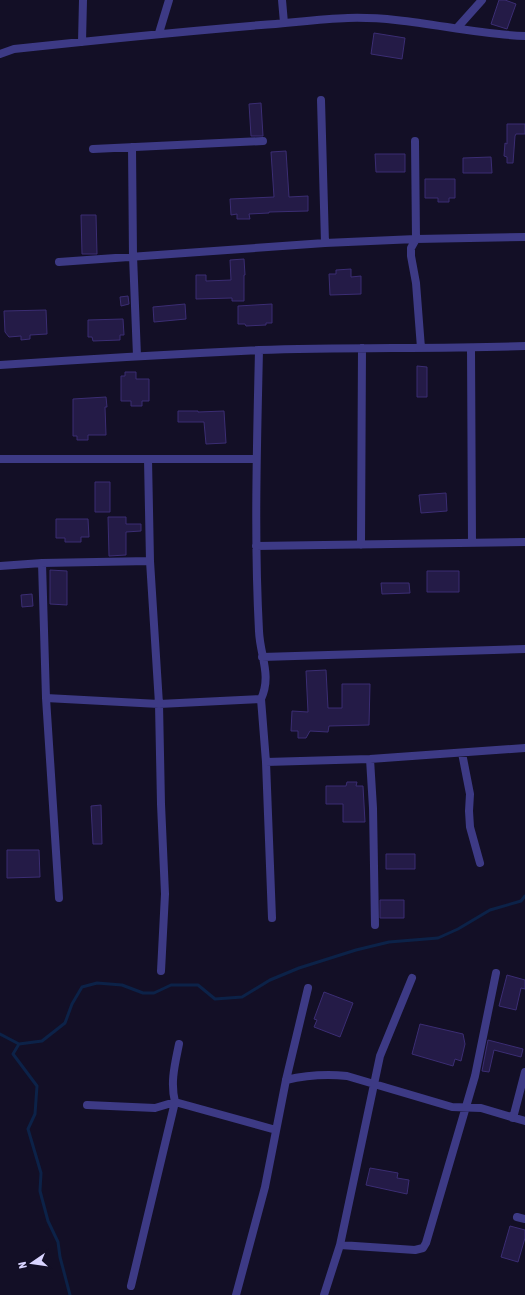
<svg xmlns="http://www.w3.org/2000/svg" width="525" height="1295" viewBox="0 0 525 1295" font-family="'Asap Condensed',sans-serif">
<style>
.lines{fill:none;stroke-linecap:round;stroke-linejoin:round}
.stream{stroke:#0c2248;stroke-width:3}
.building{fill:#241b47;stroke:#3b2d73}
.street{stroke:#3d3a85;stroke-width:8}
</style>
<rect width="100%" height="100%" fill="#130f26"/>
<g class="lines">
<!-- stream -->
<path class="stream" d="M0,1034l19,10
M70,1295l-10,-38 -2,-15 -10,-21 -8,-30 1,-18 -13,-44 7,-15 2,-28 -24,-32 6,-10 23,-3 23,-18 7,-19 10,-17 15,-4 25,2 21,8h11l17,-8h27l17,14 27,-2 28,-17 29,-12 57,-18 33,-8 49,-4 20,-9 32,-19 31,-9 4,-5"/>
</g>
<!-- building -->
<path class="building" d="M499,0h6l11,4 -9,25 -16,-5z
M374,33l31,5 -3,21 -31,-5z
M261,103l2,33h-12l-2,-32z
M507,124h18v10h-9l-1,2 -2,27h-6v-6l-3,-1 1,-13 2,1z
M286,151l3,46 19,-1v15l-39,1v1l-20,1 1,5h-13v-5l-6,1 -1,-16 44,-2 -3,-45z
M375,154h30v18h-29z
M491,157l1,16h-29v-15z
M425,179h30v19h-6v4h-11v-4h-13z
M81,215h15l1,39h-15z
M244,259l1,16h-1v26h-12v-3l-36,1v-24h10v6l25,-1 -1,-20z
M351,269v8l10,-1v18l-31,1 -1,-21h7v-4z
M128,296l1,8 -8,2 -1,-9z
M185,304l1,15 -32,3 -1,-15z
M272,304v19h-6v2l-20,1 -1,-2h-7v-18z
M46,310l1,24 -17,1v4l-9,1v-4l-12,1 -4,-5 -1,-21z
M123,319l1,16h-4v5l-27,1 -1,-4h-4v-17z
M417,366l10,1v30h-10z
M125,372h11v7h13v22h-7v5h-11v-5h-10v-25h4z
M106,397l1,10h-2l1,28h-18v5h-11v-4h-4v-37z
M178,411h20v1l26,-1 2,32 -20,1 -2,-22h-26z
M95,482h15v30h-15z
M446,493l1,18 -26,2 -2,-18z
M108,517h18v7h15v7l-15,1v23l-17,1z
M56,519h32l1,18h-8v5h-16v-4h-9z
M50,570l17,1v34l-17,-1z
M427,571h32v21h-32z
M381,583h28l1,10 -28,1z
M32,594l1,12 -11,1 -1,-12z
M326,670l2,38h14v-24h28l-1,41 -40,1 -1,6 -18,-1 -4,7h-8v-7h-7l1,-20 16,1 -2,-41z
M347,782h10l-1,4h7l2,36h-22v-18h-17v-18h20z
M101,805l1,39h-9l-2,-38z
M7,850h32l1,27 -33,1z
M386,854h29v15h-29z
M380,900h24v18h-24z
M507,975l18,5v9l-4,-1 -5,22 -17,-4z
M324,992l29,11 -13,34 -26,-10 3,-7 -3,-1z
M420,1024l43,10 2,10 -4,17 -6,-2 -2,7 -41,-12z
M488,1040l35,9 -2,8 -27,-7 -5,22 -7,-1z
M370,1168l28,5 -1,5 12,2 -2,14 -41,-9z
M510,1226l15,4v8l-7,24 -17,-5z"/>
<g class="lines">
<!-- street -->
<path class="street" d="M282,0l2,23
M457,28l25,-28
M159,33l10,-33
M82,42l1,-42
M0,54l14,-5c83,-9 164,-17 247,-24 29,-2 58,-6 87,-7 60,-2 118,16 177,18
M321,100l4,143
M415,141l1,98 -5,9v8l5,27 5,65
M132,147l1,109 4,100
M93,149l170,-8
M59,262l266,-19 91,-4 109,-2
M471,348l1,195
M259,350c-2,94 -5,187 0,281 1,25 13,44 2,68l5,63 6,156
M0,365c86,-6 173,-11 259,-15 89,-3 177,-1 266,-4
M0,459h256
M148,459l2,102 9,143 2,100 4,90 -4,77
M361,545l1,-197
M256,546l269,-4
M42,563l4,135 13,200
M0,566l42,-3 108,-2
M262,657l263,-8
M46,698l113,6 102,-5
M462,753l8,41 -1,17 1,16 10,36
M370,759l3,49 2,117
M266,762l104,-3 155,-11
M286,1080c21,-5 40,-6 61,-4l105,31 29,1 44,13
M87,1105l68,3 20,-6 101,28
M513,1118l12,-46
M517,1217l8,2
M340,1245l75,5 8,-2 3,-5 49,-167 21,-103
M131,1286l44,-184c-5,-20 0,-38 4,-58
M236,1295l29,-108 21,-107 22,-92
M324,1295l16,-50 40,-189 32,-78"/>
</g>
<!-- north arrow -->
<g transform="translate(32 1263) rotate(257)" stroke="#130f26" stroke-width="3" paint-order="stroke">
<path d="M0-3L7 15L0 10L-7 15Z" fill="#d9d4ff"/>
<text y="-6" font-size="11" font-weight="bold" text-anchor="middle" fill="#d9d4ff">N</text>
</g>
</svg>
